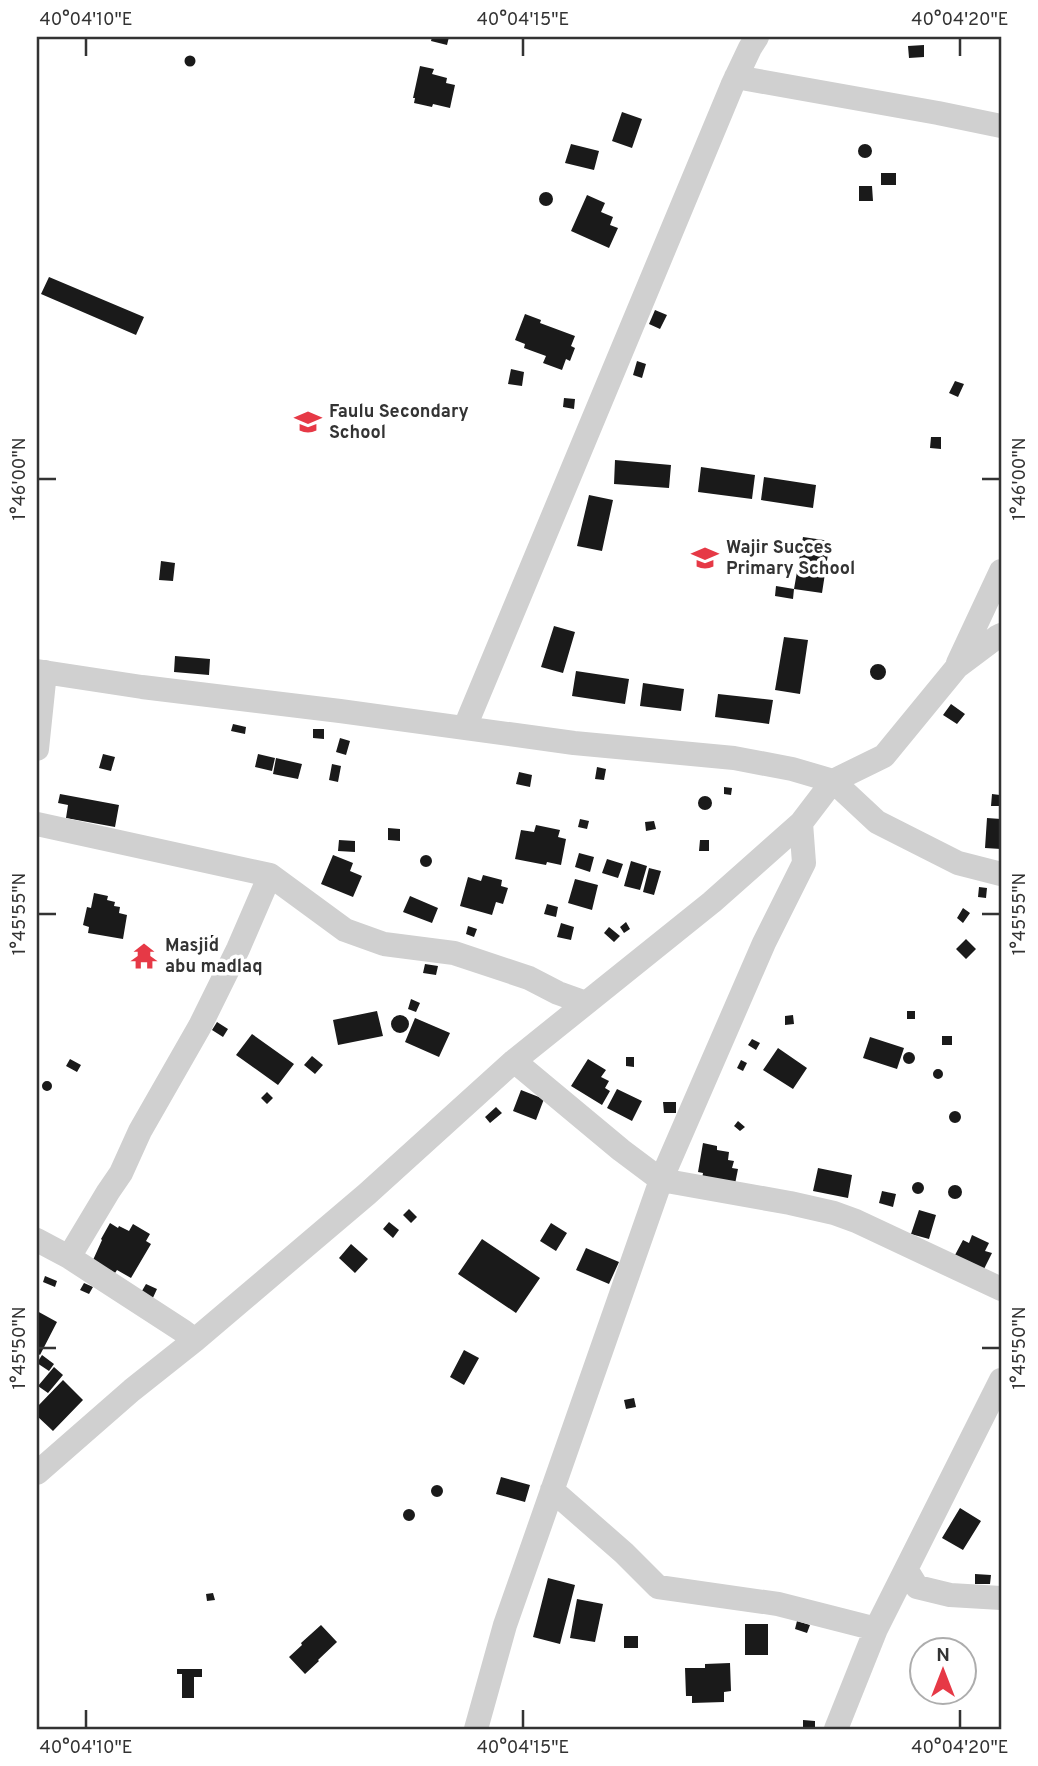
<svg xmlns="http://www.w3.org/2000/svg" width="1038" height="1766" viewBox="0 0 1038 1766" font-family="Overpass,sans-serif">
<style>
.building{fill:#1a1a1a}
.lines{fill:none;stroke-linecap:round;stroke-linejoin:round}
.minor{stroke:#d0d0d0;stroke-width:24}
.ticks{fill:none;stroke:#333;stroke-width:2.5}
.labels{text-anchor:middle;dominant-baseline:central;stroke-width:7;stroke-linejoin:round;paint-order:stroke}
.poi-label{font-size:18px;font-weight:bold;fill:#333;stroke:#fff;text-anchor:start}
.neatline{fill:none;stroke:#333;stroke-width:2.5}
.ticks-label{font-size:18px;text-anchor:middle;fill:#333}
</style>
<rect width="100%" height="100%" fill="#fff"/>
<!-- building -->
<path class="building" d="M432,37h17l-2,8 -16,-4z
M924,45v12l-15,1 -1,-12z
M184.5 61a5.5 5.5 0 1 1 11 0a5.5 5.5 0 1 1-11 0Z
M420,66l14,3 -2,5 15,4 -1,5 9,2 -5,23 -17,-4 -1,3 -18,-4 1,-5h-2z
M622,112l20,7 -10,29 -20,-7z
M571,144l28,7 -5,19 -29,-7z
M858 151a7 7 0 1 1 14 0a7 7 0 1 1-14 0Z
M881,173h15v12h-15z
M859,186h13l1,15h-14z
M539 199a7 7 0 1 1 14 0a7 7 0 1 1-14 0Z
M587,195l18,8 -4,9 12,5 -3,8 8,3 -9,20 -38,-17z
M49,277l95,40 -8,18 -95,-41z
M655,310l12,5 -7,14 -11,-5z
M525,314l16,6 -1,3 35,13 -4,10 4,2 -5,13 -4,-2 -4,11 -19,-7 3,-7 -22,-8 1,-4 -10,-4z
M637,361l9,3 -4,14 -9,-3z
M511,369l13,3 -2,14 -14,-2z
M955,381l9,3 -6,13 -9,-4z
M564,398l11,1 -1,10 -11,-2z
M931,437h10v12l-11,-1z
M615,460l56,5 -2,23 -55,-4z
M701,467l54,8 -3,24 -54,-7z
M764,477l52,8 -3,23 -52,-8z
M589,495l24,5 -11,51 -25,-5z
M803,537l27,4 -8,52 -28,-4z
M161,561l14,2 -2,18 -14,-1z
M776,586l18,3 -1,10 -18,-3z
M554,626l21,6 -12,41 -22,-6z
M784,637l24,3 -8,54 -25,-4z
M175,656l35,3 -1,16 -35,-3z
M870 672a8 8 0 1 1 16 0a8 8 0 1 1-16 0Z
M576,671l53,8 -4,25 -53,-8z
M643,683l41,6 -3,22 -41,-5z
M718,694l55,6 -4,24 -54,-7z
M951,704l14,10 -8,10 -14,-9z
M233,724l13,3 -1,7 -14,-3z
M313,729h11v10l-11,-1z
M340,738l10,3 -4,14 -10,-3z
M103,754l12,3 -4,14 -12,-3z
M258,754l17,4 -3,13 -17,-4z
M276,758l26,6 -4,15 -25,-5z
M332,764l9,2 -3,16 -9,-2z
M597,767l9,2 -2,11 -9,-1z
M519,772l13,3 -2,12 -14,-3z
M724,787l8,1 -1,7 -7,-1z
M60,794l59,11 -4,22 -49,-9 2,-13 -10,-2z
M992,794l8,1v11h-9z
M698 803a7 7 0 1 1 14 0a7 7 0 1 1-14 0Z
M987,818l14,1v30l-16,-1z
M580,819l9,2 -2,8 -9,-2z
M654,821l2,8 -10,2 -1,-9z
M536,825l24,5 -2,7 8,2 -5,26 -14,-3 -1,3 -31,-6 6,-29 13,2z
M388,828l12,1v12l-12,-1z
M339,840l16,1v11l-17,-1z
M700,840h9v11h-10z
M579,853l15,4 -4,15 -15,-5z
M333,855l20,8 -3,8 12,5 -9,21 -32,-13z
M420 861a6 6 0 1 1 12 0a6 6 0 1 1-12 0Z
M607,859l16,5 -5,14 -16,-5z
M631,861l16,5 -7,24 -16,-4z
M649,868l12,3 -7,24 -11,-3z
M483,875l19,5 -1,6 7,2 -5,16 -7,-2 -4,13 -32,-9 8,-29 13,4z
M575,879l23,6 -6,25 -24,-7z
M979,887l8,1 -1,10 -8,-1z
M94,893l14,3 -1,4 8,2 -1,4 6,1 -1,6 8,2 -4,24 -35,-6 1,-6 -6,-2 4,-18 4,1z
M410,896l28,12 -6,15 -29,-11z
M547,904l11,3 -2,10 -12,-3z
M963,908l7,5 -7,10 -6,-5z
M626,922l4,7 -6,4 -4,-6z
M561,923l13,4 -3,13 -14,-3z
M468,926l9,3 -3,8 -8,-3z
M609,927l11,9 -6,6 -10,-9z
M211,935h6l-1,9h-6z
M966,939l10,10 -10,10 -10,-10z
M425,964l13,2 -2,9 -13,-2z
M411,999l9,4 -4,9 -8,-3z
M377,1011l6,25 -45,9 -5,-25z
M907,1011h8v8h-8z
M793,1015l1,9 -9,1v-9z
M391 1024a9 9 0 1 1 18 0a9 9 0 1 1-18 0Z
M415,1018l35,15 -11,24 -34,-15z
M217,1022l11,7 -5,8 -11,-7z
M252,1034l42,30 -16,21 -42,-30z
M942,1036h10v9h-10z
M870,1037l34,11 -7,21 -34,-11z
M752,1039l8,4 -4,7 -8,-5z
M778,1048l29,20 -14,21 -30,-19z
M903 1058a6 6 0 1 1 12 0a6 6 0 1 1-12 0Z
M312,1056l11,9 -8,9 -11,-9z
M626,1057h8v10l-8,-1z
M70,1059l11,6 -4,7 -11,-6z
M588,1059l18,11 -5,7 8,4 -4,7 5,3 -8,14 -31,-19z
M741,1060l6,3 -4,8 -6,-3z
M933 1074a5 5 0 1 1 10 0a5 5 0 1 1-10 0Z
M42 1086a5 5 0 1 1 10 0a5 5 0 1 1-10 0Z
M617,1089l25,12 -10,20 -25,-13z
M521,1090l23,9 -8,21 -23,-9z
M267,1092l6,6 -6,6 -6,-6z
M663,1102h13v11h-12z
M496,1107l6,6 -12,10 -5,-6z
M949 1117a6 6 0 1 1 12 0a6 6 0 1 1-12 0Z
M738,1121l7,6 -5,4 -6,-5z
M703,1143l14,3v4l12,2 -1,8 6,1 -2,7 6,1 -3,15 -33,-5 1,-6 -5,-1z
M818,1168l34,7 -4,23 -35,-7z
M912 1188a6 6 0 1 1 12 0a6 6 0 1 1-12 0Z
M948 1192a7 7 0 1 1 14 0a7 7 0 1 1-14 0Z
M882,1191l14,3 -3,13 -14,-4z
M409,1209l8,8 -6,6 -8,-8z
M919,1210l17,5 -7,24 -18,-5z
M389,1222l10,8 -6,8 -10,-9z
M110,1223l8,5 1,-2 10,5 4,-7 17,10 -4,7 5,3 -20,34 -14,-8 -2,3 -22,-13 9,-20 -1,-1z
M551,1223l16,10 -11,18 -16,-10z
M972,1235l17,8 -4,8 7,2 -8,16 -29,-14 8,-15 6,3z
M482,1239l58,39 -24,35 -58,-39z
M351,1244l17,15 -13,14 -16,-15z
M586,1248l33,14 -10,22 -33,-14z
M45,1276l12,5 -2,6 -12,-5z
M84,1283l9,4 -4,7 -9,-4z
M146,1284l11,5 -6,13 -12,-6z
M37,1311l20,11 -17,33 -3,-2z
M464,1350l15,8 -15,27 -14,-8z
M42,1355l12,9 -5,7 -12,-8z
M54,1367l9,8 -15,18 -10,-7z
M63,1380l20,20 -30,31 -16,-15v-9z
M634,1398l2,9 -10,2 -2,-9z
M501,1477l29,8 -5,17 -29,-8z
M431 1491a6 6 0 1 1 12 0a6 6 0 1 1-12 0Z
M960,1508l21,13 -18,29 -21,-12z
M403 1515a6 6 0 1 1 12 0a6 6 0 1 1-12 0Z
M975,1574l16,1 -1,9h-15z
M548,1578l27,7 -15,59 -27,-7z
M213,1593l2,7 -8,1 -1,-7z
M577,1599l26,5 -8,38 -25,-4z
M797,1621l13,4 -3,8 -12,-4z
M745,1624h23v31h-23z
M321,1625l16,17 -19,18 1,1 -14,13 -16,-17 13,-12 -1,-2z
M624,1636h14v12h-14z
M730,1663l1,28 -7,1v10l-32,1v-7h-6l-1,-28h20v-4z
M177,1669h25v8h-8v21h-12v-24h-5z
M803,1720l12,1v8h-12z"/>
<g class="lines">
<!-- minor -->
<path class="minor" d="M736,77l202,36 63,13
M958,663l43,-92
M37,671l105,16 198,24 234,32 160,15 58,11 41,12 44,41 81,41 43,11
M465,727l267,-641 18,-38 7,-11
M37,749l8,-77
M37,824l233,51 75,55 39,14 70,9 75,25 29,15 28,10
M514,1061l107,89 40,30 129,23 44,10 22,8 145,68
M37,1240l32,17
M195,1340l-12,-9 -114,-74 39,-65 13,-19 19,-42 60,-105 38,-77 32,-74
M37,1473l95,-83 63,-50 172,-146 147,-133 198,-159 89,-79 32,-42 51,-25 73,-89 40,-30 4,-2
M552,1490l72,63 34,34 120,17 98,25
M906,1569l11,18 33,8 51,3
M476,1729l29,-104 156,-445 103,-237 40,-80 -3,-40
M836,1729l40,-100 125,-249"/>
</g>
<!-- ticks -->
<path class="ticks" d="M86,38v18M523,38v18M960,38v18M38,479h18M982,479h18M38,914h18M982,914h18M38,1348h18M982,1348h18M86,1710v18M523,1710v18M960,1710v18"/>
<!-- icons -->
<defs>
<g id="school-bare" transform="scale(2.1)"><path d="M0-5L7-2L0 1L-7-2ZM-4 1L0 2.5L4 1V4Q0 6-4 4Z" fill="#e63946" stroke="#fff" stroke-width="2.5" paint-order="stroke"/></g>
<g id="temple-bare" transform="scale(2.1)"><path d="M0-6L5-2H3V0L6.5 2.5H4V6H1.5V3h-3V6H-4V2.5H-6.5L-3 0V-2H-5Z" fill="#e63946" stroke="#fff" stroke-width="2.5" paint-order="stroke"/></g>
</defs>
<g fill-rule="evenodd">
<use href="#school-bare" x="308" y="422"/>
<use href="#school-bare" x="705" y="558"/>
<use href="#temple-bare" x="144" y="956"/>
</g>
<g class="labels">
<!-- poi labels -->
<g class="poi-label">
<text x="329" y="412">Faulu Secondary<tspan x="329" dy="21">School</tspan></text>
<text x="726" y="548">Wajir Succes<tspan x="726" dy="21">Primary School</tspan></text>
<text x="165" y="946">Masjid<tspan x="165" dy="21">abu madlaq</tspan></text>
</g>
</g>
<!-- border -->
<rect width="1038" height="1766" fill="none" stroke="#ffffff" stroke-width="77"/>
<!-- north arrow -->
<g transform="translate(943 1671)"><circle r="33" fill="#ffffff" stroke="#adadad" stroke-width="2"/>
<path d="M0-5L12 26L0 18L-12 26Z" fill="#e63946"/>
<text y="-10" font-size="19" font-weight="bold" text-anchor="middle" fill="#333333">N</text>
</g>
<rect x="38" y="38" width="962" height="1690" class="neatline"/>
<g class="ticks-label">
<text x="86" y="25">40°04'10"E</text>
<text x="523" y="25">40°04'15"E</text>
<text x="960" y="25">40°04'20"E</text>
<text transform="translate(19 479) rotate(-90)" y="6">1°46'00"N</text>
<text transform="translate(1019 479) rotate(-90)" y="6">1°46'00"N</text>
<text transform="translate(19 914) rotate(-90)" y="6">1°45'55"N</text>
<text transform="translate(1019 914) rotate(-90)" y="6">1°45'55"N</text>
<text transform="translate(19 1348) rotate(-90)" y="6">1°45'50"N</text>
<text transform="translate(1019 1348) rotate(-90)" y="6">1°45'50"N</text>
<text x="86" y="1753">40°04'10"E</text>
<text x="523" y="1753">40°04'15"E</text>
<text x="960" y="1753">40°04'20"E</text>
</g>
</svg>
